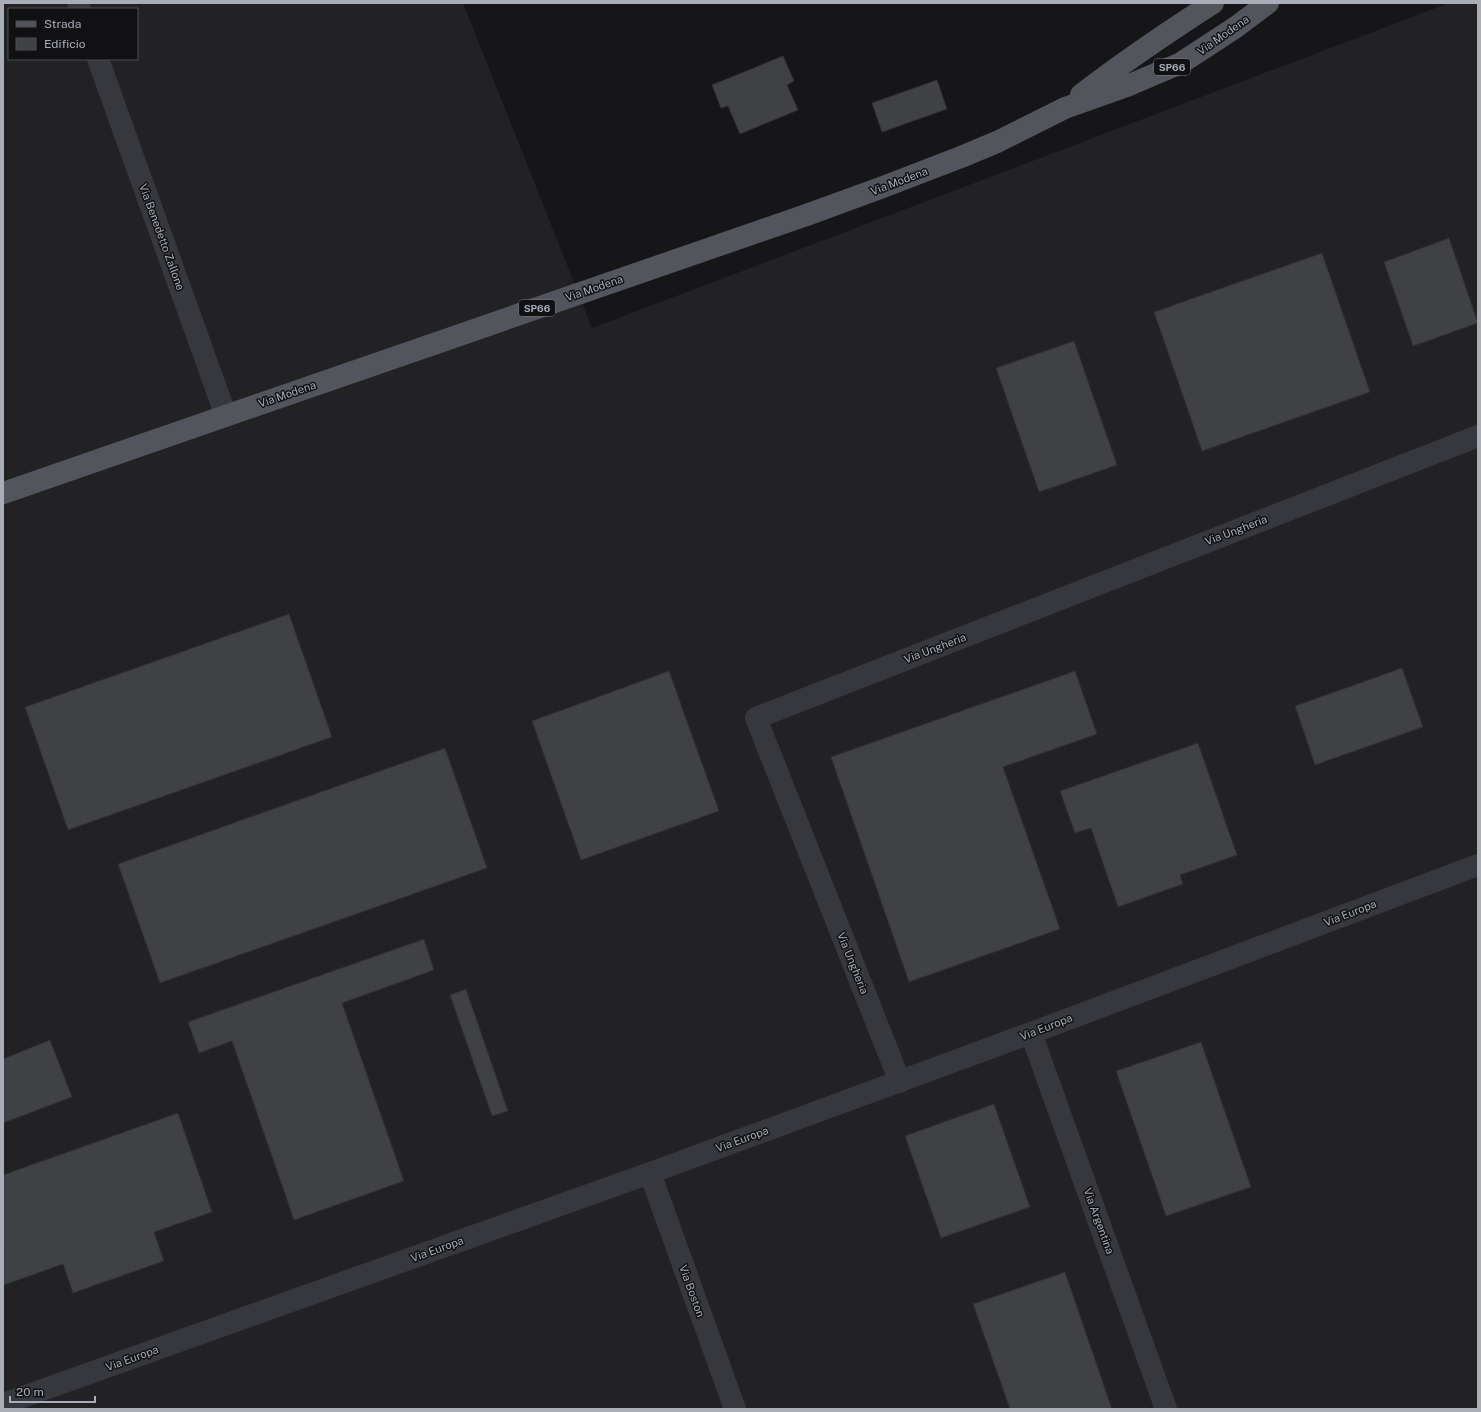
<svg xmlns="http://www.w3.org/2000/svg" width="1481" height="1412" viewBox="0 0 1481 1412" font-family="'Public Sans',sans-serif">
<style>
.built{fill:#222225;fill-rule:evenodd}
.building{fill:#404145;stroke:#303034}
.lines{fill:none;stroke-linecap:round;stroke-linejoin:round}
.minor{stroke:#37383d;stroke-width:22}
.major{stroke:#53555c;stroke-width:22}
.labels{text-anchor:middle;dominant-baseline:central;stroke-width:3;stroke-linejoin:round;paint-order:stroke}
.shield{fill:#111113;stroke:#7b7e86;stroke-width:1}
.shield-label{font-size:10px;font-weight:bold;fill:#a8adb8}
.street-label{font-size:11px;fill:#a8adb8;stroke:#111113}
</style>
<rect width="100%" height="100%" fill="#161618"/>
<!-- built -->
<path class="built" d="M3,3h460l129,325 857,-325h29v1406h-1475zM9,9h128v50h-128z"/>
<!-- building -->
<path class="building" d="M783,56l11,25 -7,4 11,25 -58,24 -12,-28 -7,2 -9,-23z
M937,80l10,29 -65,23 -10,-29z
M1449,238l29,85 -65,23 -29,-84z
M1322,253l48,139 -168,59 -48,-139z
M1074,341l43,124 -78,27 -43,-124z
M289,614l43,123 -264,93 -43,-123z
M1402,668l21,59 -108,38 -20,-59z
M669,671l50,140 -138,49 -49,-139z
M1075,671l22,63 -94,33 57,162 -151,53 -78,-225z
M1198,743l39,112 -57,20 3,9 -65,23 -27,-79 -16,5 -15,-42z
M445,748l42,120 -327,115 -42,-119z
M424,939l10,31 -92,33 62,178 -110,39 -62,-179 -33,12 -11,-31z
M466,989l42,122 -16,5 -42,-121z
M50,1040l22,57 -69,26v-64z
M1201,1042l50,145 -85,29 -50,-145z
M994,1104l36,103 -89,31 -36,-102z
M178,1113l34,99 -58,20 10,29 -91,32 -10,-29 -59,21 -1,-110z
M1065,1272l47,137h-102l-37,-105z"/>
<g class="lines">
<!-- minor -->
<path class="minor" d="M78,3l2,6
M98,59l128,357
M1031,1033l135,376
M900,1082l-144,-364 722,-282
M650,1173l85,236
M3,1404l647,-231 381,-140 447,-168"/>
<!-- major -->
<path class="major" d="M1081,95c42,-33 87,-63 132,-92
M3,493l809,-280 71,-26 78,-30 36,-15 68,-34 62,-22 54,-23 55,-36 32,-24"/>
</g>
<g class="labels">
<!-- shield labels -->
<g class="shield">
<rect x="1154" y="59" width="36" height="16" rx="3"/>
<rect x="519" y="300" width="36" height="16" rx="3"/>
</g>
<g class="shield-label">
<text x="1172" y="67">SP66</text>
<text x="537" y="308">SP66</text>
</g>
<!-- street labels -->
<g class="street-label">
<text transform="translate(1223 35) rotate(-35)">Via Modena</text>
<text transform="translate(899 181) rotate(-21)">Via Modena</text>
<text transform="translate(162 237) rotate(70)">Via Benedetto Zallone</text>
<text transform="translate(594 288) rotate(-19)">Via Modena</text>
<text transform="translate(287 394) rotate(-19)">Via Modena</text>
<text transform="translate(1236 530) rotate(-21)">Via Ungheria</text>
<text transform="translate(935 648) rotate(-21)">Via Ungheria</text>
<text transform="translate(1350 913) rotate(-21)">Via Europa</text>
<text transform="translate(853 963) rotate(68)">Via Ungheria</text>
<text transform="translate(1046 1027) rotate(-21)">Via Europa</text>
<text transform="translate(742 1139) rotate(-20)">Via Europa</text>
<text transform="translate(1099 1221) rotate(70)">Via Argentina</text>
<text transform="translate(437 1249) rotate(-20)">Via Europa</text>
<text transform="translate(692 1291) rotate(70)">Via Boston</text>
<text transform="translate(132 1358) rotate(-20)">Via Europa</text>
</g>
</g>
<!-- border -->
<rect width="1481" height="1412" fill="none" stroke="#a8adb8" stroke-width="8"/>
<!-- legend -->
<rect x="8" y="8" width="130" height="52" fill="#111113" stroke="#4d4f55"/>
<rect x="16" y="21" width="20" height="6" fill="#53555c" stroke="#4d4f55"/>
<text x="44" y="28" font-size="12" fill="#a8adb8">Strada</text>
<rect x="16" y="38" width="20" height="12" fill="#404145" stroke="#4d4f55"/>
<text x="44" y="48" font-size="12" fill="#a8adb8">Edificio</text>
<!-- scale -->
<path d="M10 1396v6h85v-6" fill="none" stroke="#a8adb8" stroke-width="2"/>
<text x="16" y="1396" font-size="12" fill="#a8adb8" stroke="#111113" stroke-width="3" paint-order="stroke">20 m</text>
</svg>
